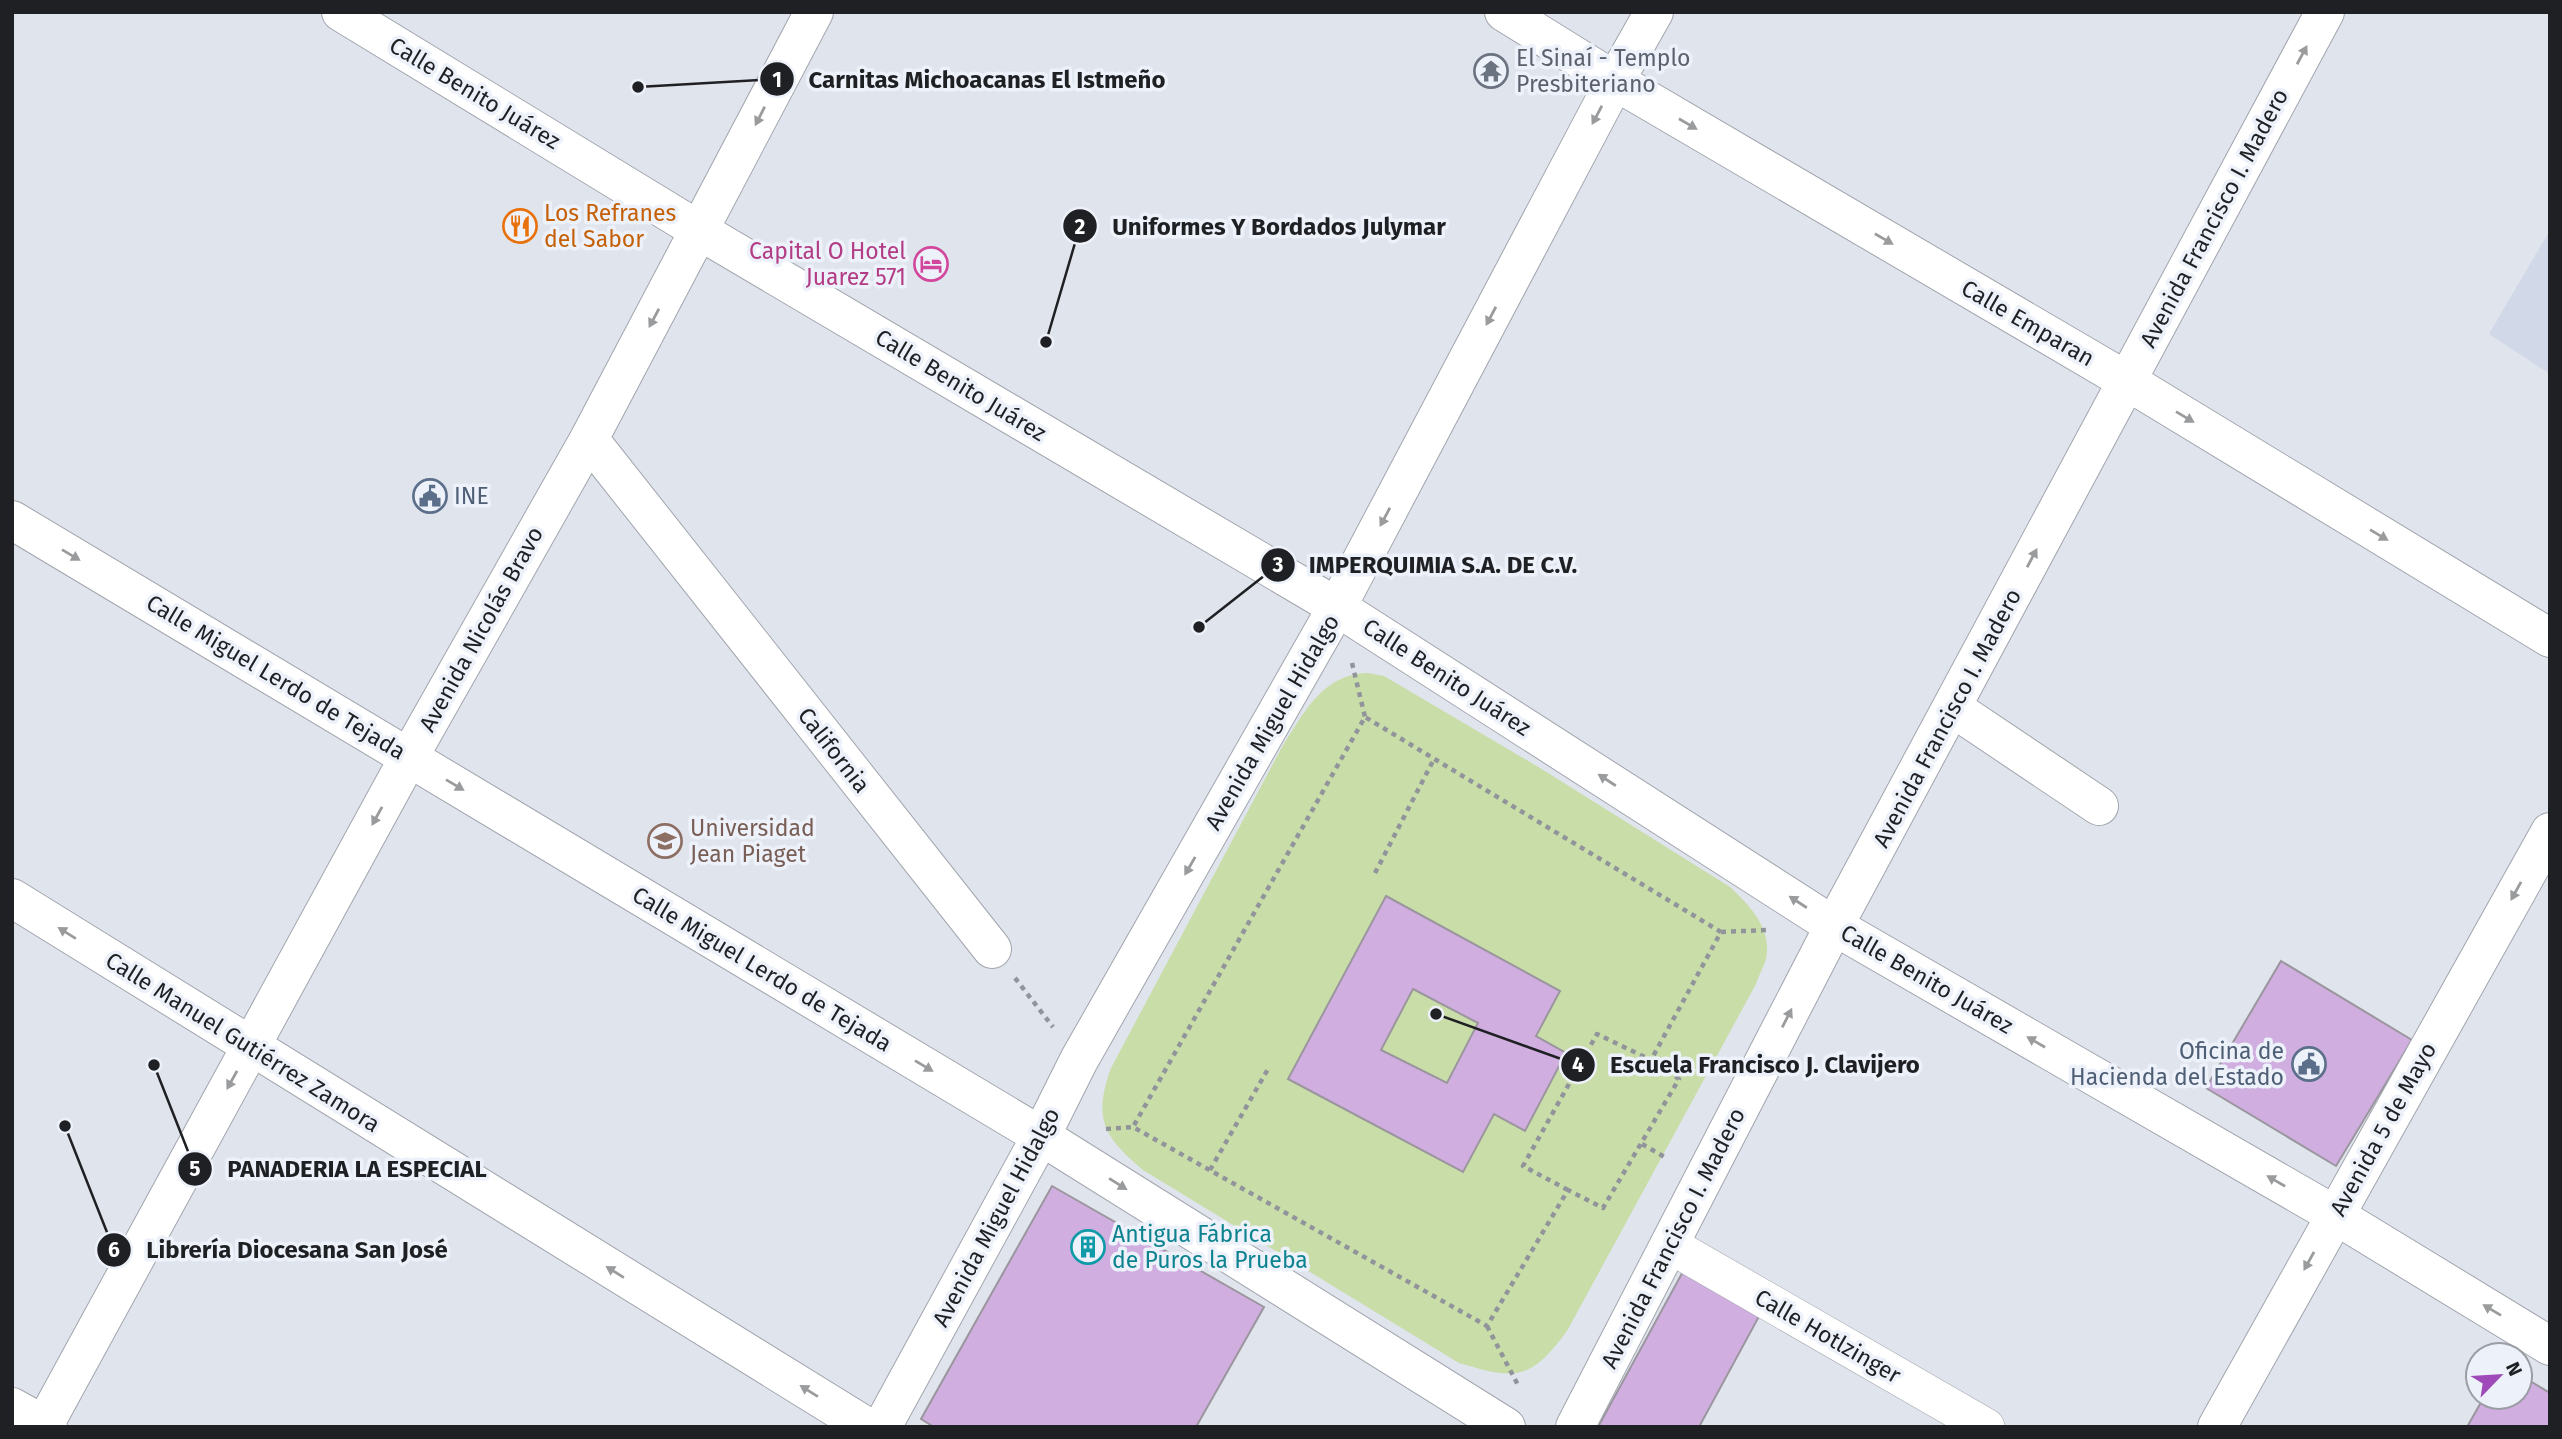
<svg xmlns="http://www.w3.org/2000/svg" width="2562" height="1439" viewBox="0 0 2562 1439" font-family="'Fira Sans',sans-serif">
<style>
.built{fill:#d1d8e8}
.green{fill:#c9dda8}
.building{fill:#d0aee0;stroke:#9b969e;stroke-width:2;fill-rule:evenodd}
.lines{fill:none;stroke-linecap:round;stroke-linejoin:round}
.pedestrian-casing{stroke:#a1a5ad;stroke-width:38}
.minor-casing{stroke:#a1a5ad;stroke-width:40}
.tertiary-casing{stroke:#a1a5ad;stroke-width:40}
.path{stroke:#91949a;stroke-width:4.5;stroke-dasharray:5 5;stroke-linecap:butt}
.pedestrian{stroke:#fff;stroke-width:37}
.minor{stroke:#fff;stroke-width:38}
.tertiary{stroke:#fff;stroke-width:38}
.oneway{fill:#9a9b9c}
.labels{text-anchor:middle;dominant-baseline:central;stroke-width:7;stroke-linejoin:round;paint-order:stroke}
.worship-label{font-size:23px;fill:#5b616d;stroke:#edf1fa;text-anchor:start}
.street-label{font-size:23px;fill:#1f2023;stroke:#edf1fa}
.food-label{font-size:23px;fill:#c56008;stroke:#edf1fa;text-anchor:start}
.hotel-label{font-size:23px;fill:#b23c85;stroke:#edf1fa;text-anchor:end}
.service-label{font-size:23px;fill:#4e5e75;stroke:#edf1fa;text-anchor:start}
.education-label{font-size:23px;fill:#785e54;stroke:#edf1fa;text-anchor:start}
.culture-label{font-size:23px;fill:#0d838f;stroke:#edf1fa;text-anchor:start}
.leader{fill:none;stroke:#1f2023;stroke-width:2.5}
.callout-dot{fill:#1f2023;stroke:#edf1fa;stroke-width:2.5}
.mark-label{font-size:21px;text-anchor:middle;font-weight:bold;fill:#fff}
.callout-label{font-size:24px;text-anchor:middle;font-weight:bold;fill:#1f2023;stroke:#edf1fa;stroke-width:7;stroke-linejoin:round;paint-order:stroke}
</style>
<rect width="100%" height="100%" fill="#e0e4ed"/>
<!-- built -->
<path class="built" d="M2550,230v144l-61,-40z"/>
<!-- green -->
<path class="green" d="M1368,673l16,3 156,92 190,119c18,17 39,38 37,65 0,10 -8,22 -11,32l-189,347c-37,50 -51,49 -108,32l-316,-193c-40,-34 -50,-51 -32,-102l171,-321c22,-34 40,-73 86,-74z"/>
<!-- building -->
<path class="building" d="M1386,896l174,95 -24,45 30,17 -41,78 -31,-17 -31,58 -175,-93zM1413,989l65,34 -31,60 -66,-33z
M2281,961l131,79 -76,126 -130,-78z
M1052,1186l212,121 -68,120h-262l-13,-8z
M1686,1266l77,43 -64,118h-101z
M2520,1375l30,18v34h-83l17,-30h36z"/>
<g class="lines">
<!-- pedestrian casing -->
<g class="pedestrian-casing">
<path id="pedestrian" d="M1670,1245l316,182"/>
</g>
<!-- minor casing -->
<g class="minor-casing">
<path id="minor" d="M341,12l359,219 637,376 497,319 501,289 215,131
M1504,12l111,69 512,300 423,257
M589,439l403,510
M12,520l1029,616 465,291
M1953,708l146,98
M12,898l855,529
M12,1407l36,20
M43,1427l366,-670 180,-318 225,-427
M882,1427l159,-291 38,-76 258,-453 278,-526 39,-69
M1575,1427l259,-501 491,-914"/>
</g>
<!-- tertiary casing -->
<g class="tertiary-casing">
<path id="tertiary" d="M2217,1427l333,-595"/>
</g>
<!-- path -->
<path class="path" d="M1352,663l13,54
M1375,873l59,-114
M1721,932l45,-2
M1015,978l38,49
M1106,1129l27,-2 354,199 81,-136 35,18 76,-129 -28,-19 70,-128 -356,-215 -232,410
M1642,1144l26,15
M1210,1170l58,-101
M1568,1190l-45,-24 74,-132 54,26
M1487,1326l32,61"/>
<!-- pedestrian -->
<use href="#pedestrian" class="pedestrian"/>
<!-- minor -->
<use href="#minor" class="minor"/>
<!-- tertiary -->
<use href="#tertiary" class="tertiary"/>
</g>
<!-- one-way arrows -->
<defs><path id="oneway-solid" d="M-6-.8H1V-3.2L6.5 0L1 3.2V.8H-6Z" transform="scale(1.75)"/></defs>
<g class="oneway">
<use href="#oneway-solid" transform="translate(2302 55) rotate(-62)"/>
<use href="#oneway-solid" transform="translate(1597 115) rotate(118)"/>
<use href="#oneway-solid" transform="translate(760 116) rotate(117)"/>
<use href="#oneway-solid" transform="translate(1688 124) rotate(30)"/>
<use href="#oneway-solid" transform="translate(1884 239) rotate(30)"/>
<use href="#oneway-solid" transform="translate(1491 316) rotate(118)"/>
<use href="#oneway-solid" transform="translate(654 318) rotate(118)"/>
<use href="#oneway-solid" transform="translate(2185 417) rotate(31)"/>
<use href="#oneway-solid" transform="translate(1385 517) rotate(118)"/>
<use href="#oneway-solid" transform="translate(2379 535) rotate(31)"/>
<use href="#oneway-solid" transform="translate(71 555) rotate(31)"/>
<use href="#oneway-solid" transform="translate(2032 558) rotate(-62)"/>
<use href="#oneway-solid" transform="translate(1607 780) rotate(-147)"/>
<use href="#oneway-solid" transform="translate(455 785) rotate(31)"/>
<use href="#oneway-solid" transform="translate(377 816) rotate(119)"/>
<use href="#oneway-solid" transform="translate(1190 866) rotate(120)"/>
<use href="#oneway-solid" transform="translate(2516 891) rotate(119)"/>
<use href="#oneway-solid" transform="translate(1798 902) rotate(-147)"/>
<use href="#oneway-solid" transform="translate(67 933) rotate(-148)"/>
<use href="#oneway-solid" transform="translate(1787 1018) rotate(-63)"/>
<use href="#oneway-solid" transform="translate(2036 1042) rotate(-150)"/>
<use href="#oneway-solid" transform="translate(924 1066) rotate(31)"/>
<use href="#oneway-solid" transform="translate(232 1080) rotate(119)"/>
<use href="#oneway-solid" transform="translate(2276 1181) rotate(-150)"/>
<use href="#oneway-solid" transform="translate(1118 1184) rotate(32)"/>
<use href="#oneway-solid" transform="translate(2309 1261) rotate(119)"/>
<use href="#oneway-solid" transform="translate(615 1272) rotate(-148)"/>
<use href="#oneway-solid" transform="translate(2492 1310) rotate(-149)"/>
<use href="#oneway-solid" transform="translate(809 1391) rotate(-148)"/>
</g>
<!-- icons -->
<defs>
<g id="temple-ring" transform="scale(1.75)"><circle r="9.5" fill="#edf1fa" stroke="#6b7280" stroke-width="1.5"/><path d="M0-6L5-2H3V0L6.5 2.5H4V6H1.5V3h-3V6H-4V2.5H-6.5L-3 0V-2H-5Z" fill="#6b7280"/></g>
<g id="restaurant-ring" transform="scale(1.75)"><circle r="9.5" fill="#edf1fa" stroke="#e8710a" stroke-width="1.5"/><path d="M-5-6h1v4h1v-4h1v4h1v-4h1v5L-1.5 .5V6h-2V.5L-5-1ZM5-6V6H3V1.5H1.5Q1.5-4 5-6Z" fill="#e8710a"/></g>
<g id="hotel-ring" transform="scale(1.75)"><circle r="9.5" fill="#edf1fa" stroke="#d1479c" stroke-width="1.5"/><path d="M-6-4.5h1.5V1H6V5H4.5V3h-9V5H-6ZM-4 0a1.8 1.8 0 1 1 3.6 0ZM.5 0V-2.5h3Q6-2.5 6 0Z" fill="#d1479c"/></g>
<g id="civic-ring" transform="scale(1.75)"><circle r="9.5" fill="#edf1fa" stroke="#5c6f8a" stroke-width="1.5"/><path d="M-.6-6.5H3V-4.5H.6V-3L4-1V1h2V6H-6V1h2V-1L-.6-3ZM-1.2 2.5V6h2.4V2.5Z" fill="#5c6f8a"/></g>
<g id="university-ring" transform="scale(1.75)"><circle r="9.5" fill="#edf1fa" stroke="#8d6e63" stroke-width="1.5"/><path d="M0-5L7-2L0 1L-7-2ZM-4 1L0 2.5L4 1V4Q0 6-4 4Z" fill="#8d6e63"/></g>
<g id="building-ring" transform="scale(1.75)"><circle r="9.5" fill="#edf1fa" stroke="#0f9aa8" stroke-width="1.5"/><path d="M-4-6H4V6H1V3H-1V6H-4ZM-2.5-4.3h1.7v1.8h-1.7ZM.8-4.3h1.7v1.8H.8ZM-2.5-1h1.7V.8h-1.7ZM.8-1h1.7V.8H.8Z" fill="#0f9aa8"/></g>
</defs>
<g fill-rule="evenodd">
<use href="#temple-ring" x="1491" y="71"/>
<use href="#restaurant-ring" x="520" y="226"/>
<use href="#hotel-ring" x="931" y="264"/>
<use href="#civic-ring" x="430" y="496"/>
<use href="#university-ring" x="665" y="841"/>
<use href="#civic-ring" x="2309" y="1064"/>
<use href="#building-ring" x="1088" y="1247"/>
</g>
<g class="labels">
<!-- worship labels -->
<g class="worship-label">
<text x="1516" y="58">El Sinaí - Templo<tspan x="1516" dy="26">Presbiteriano</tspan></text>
</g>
<!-- street labels -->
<g class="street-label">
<text transform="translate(475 93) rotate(31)">Calle Benito Juárez</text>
<text transform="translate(2214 218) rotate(-62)">Avenida Francisco I. Madero</text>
<text transform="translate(2028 323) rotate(30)">Calle Emparan</text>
<text transform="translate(961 385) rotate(31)">Calle Benito Juárez</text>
<text transform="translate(481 629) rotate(-61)">Avenida Nicolás Bravo</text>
<text transform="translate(276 677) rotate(31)">Calle Miguel Lerdo de Tejada</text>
<text transform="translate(1447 677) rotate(33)">Calle Benito Juárez</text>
<text transform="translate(1947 718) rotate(-62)">Avenida Francisco I. Madero</text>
<text transform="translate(1272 722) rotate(-60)">Avenida Miguel Hidalgo</text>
<text transform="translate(834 750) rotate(52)">California</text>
<text transform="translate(762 969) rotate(31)">Calle Miguel Lerdo de Tejada</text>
<text transform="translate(1927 979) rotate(30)">Calle Benito Juárez</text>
<text transform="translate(243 1042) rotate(32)">Calle Manuel Gutiérrez Zamora</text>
<text transform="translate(2383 1129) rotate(-61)">Avenida 5 de Mayo</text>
<text transform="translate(996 1217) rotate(-62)">Avenida Miguel Hidalgo</text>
<text transform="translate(1673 1238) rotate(-63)">Avenida Francisco I. Madero</text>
<text transform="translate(1828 1336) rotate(30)">Calle Hotlzinger</text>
</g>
<!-- food labels -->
<g class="food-label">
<text x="544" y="213">Los Refranes<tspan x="544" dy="26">del Sabor</tspan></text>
</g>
<!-- hotel labels -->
<g class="hotel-label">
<text x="906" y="251">Capital O Hotel<tspan x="906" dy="26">Juarez 571</tspan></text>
</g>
<!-- service labels -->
<g class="service-label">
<text x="454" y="496">INE</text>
<text x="2284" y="1051" text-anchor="end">Oficina de<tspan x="2284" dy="26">Hacienda del Estado</tspan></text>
</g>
<!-- education labels -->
<g class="education-label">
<text x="690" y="828">Universidad<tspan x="690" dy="26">Jean Piaget</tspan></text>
</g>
<!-- culture labels -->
<g class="culture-label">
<text x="1112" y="1234">Antigua Fábrica<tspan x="1112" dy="26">de Puros la Prueba</tspan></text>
</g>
</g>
<!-- callouts -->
<path class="leader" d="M638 87L777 79M1046 342L1080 226M1199 627L1278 565M1436 1014L1578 1065M154 1065L195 1169M65 1126L114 1250"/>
<g class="callout-dot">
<circle cx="638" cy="87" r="7"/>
<circle cx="1046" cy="342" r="7"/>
<circle cx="1199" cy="627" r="7"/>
<circle cx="1436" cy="1014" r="7"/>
<circle cx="154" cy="1065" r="7"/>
<circle cx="65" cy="1126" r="7"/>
<circle cx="777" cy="79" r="18"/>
<circle cx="1080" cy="226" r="18"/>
<circle cx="1278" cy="565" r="18"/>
<circle cx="1578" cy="1065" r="18"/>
<circle cx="195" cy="1169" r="18"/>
<circle cx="114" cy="1250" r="18"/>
</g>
<g class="mark-label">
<text x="777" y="87">1</text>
<text x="1080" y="234">2</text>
<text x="1278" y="572">3</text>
<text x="1578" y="1072">4</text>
<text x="195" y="1176">5</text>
<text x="114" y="1257">6</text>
</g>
<g class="callout-label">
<text x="987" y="88">Carnitas Michoacanas El Istmeño</text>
<text x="1279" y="235">Uniformes Y Bordados Julymar</text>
<text x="1443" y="573">IMPERQUIMIA S.A. DE C.V.</text>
<text x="1765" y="1073">Escuela Francisco J. Clavijero</text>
<text x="357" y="1177">PANADERIA LA ESPECIAL</text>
<text x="297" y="1258">Librería Diocesana San José</text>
</g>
<!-- border -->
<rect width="2562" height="1439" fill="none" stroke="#1f2023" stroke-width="28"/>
<!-- north arrow -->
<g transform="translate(2499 1376) rotate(65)"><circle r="33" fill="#edf1fa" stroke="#9b9da4" stroke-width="2"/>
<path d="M0-5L12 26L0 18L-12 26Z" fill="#9e4ab8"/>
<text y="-10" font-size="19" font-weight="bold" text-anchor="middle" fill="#1f2023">N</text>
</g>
</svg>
